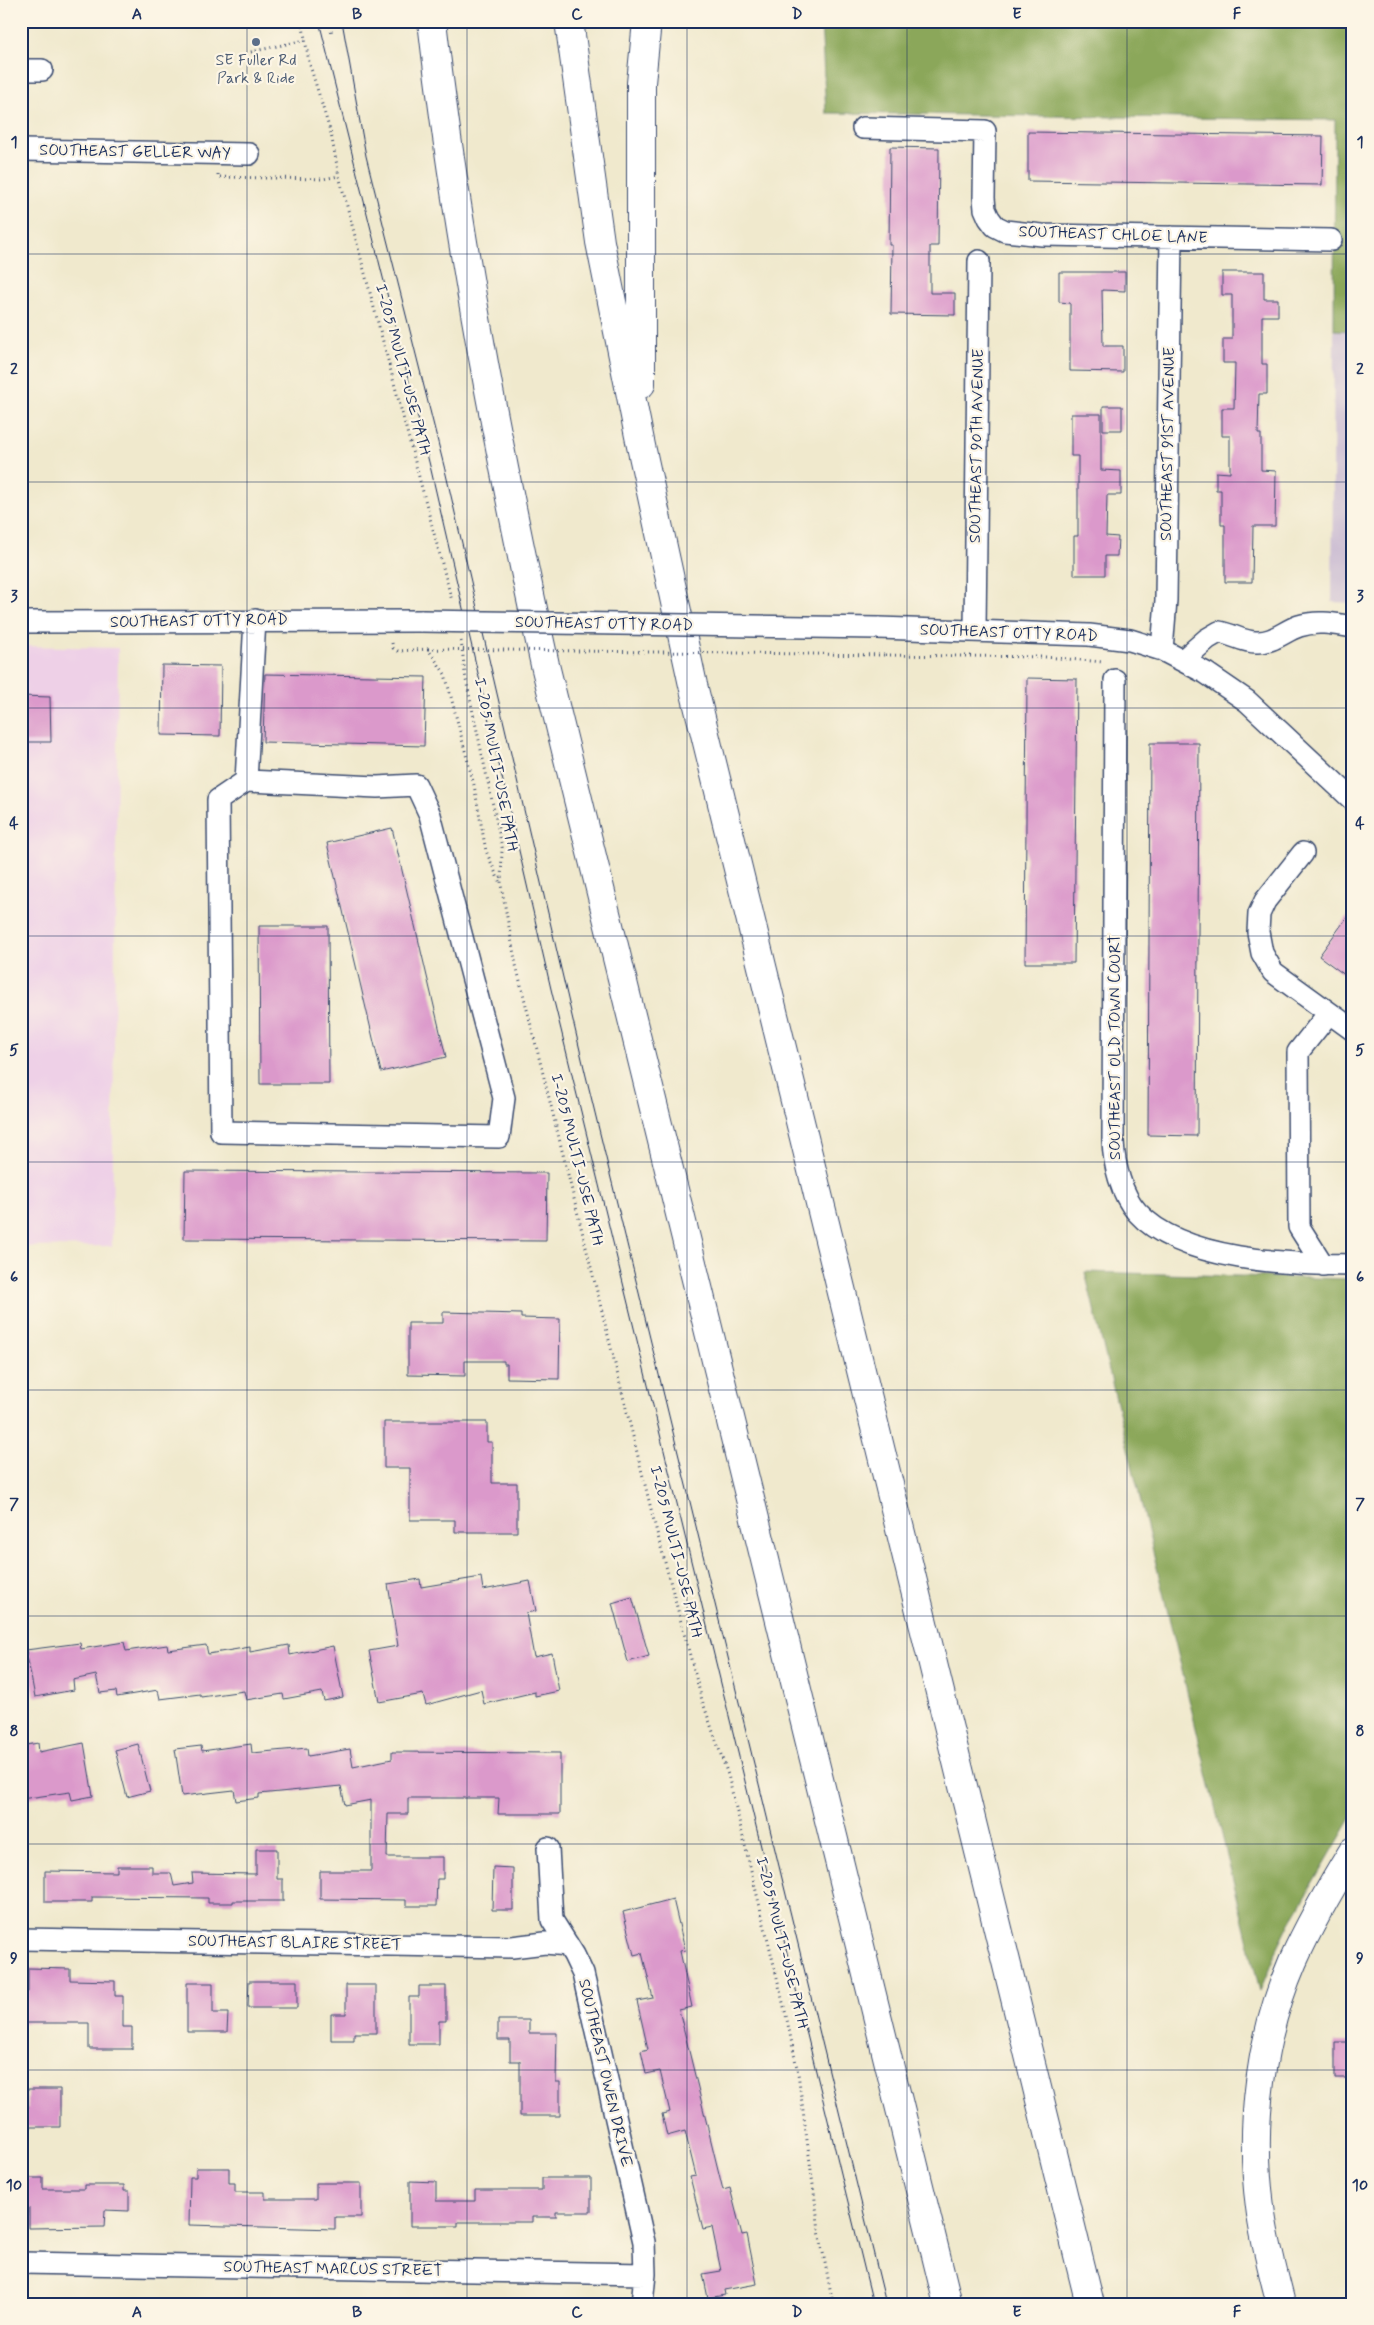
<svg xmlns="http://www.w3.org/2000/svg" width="1374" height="2325" viewBox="0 0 1374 2325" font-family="Mynerve,sans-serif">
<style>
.built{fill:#eed0e7}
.industrial{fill:#ccbed3}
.forest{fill:#8ba75a;stroke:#536b5c}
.building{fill:#db99cb}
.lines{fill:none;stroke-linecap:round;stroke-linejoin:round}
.minor-casing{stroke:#3b4b6f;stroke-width:24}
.major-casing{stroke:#3b4b6f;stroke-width:30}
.highway-casing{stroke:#3b4b6f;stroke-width:30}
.path{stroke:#3b4b6f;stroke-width:3;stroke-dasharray:1 4;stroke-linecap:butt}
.minor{stroke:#fff;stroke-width:21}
.major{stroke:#fff;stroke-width:28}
.highway{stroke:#fff;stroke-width:28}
.tram{stroke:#1b2f5e;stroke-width:1}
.minor-bridge-casing{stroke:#3b4b6f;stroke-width:24;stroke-linecap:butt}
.path-bridge{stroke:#3b4b6f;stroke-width:3;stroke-dasharray:1 4;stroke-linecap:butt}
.minor-bridge{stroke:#fff;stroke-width:21}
.grid{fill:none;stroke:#1b2f5e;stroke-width:1;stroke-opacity:0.55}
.service-dot{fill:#5c6f8a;stroke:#fcf5e5;stroke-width:2}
.labels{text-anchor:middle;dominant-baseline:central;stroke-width:4.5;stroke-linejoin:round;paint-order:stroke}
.service-label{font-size:16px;fill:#4e5e75;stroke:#fcf5e5}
.street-label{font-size:16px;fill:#1b2f5e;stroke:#fcf5e5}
.neatline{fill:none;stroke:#1b2f5e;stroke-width:2}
.grid-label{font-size:16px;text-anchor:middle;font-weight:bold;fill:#1b2f5e}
</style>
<rect width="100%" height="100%" fill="#fcf5e5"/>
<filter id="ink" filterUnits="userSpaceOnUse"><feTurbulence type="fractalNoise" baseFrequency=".02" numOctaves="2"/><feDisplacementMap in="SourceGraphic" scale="10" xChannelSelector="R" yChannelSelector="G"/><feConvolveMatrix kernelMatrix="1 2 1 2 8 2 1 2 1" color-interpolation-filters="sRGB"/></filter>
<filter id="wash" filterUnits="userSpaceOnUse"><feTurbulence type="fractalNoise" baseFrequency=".0096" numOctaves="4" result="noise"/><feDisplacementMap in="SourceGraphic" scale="20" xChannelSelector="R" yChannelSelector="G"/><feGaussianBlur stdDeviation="1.12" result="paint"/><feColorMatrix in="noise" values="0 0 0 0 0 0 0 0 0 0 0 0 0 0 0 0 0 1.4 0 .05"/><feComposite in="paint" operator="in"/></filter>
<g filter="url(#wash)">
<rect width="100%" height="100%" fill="#f0e9cd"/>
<!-- built -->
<path class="built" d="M21,646l97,2 -6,598 -91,1z"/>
<!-- industrial -->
<path class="industrial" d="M1334,330l19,1v272l-21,-1z"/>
<!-- forest -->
<path class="forest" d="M821,21h532v310l-19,-1 1,-210 -509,-7z
M1085,1272l268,7v536l-63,108 -16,33 -14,35z"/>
<g id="blocks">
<!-- building -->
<path class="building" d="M1028,132l295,4 -1,49 -294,-4z
M890,147l49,1 -1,98h-8v47h25v22l-64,-1 1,-69h-3z
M1059,272h66v19l-23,-1 1,56h20v26l-53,-1v-68l-11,-1z
M1222,272h42v27h14v17h-16v48h5v30h-8l-1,40h3v36l15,1 -1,55h-22l-1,56h-27v-57h-4v-35h-5v-18l14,1v-37h-8v-28h12l1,-45h-12v-24h9v-44h-10z
M1103,406h19v24h-19z
M1071,414h30v56l20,1v24h-14l-1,41 12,1 -1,19h-12v19h-31v-39h4v-80h-7z
M162,665l59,1 -1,70 -59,-1z
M265,674l161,3 -2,69 -161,-4z
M1027,678l50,1 -3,284h-49z
M21,696l29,1 1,45h-30z
M1150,743h49l-2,393 -49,-1z
M392,828l54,229 -65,15 -54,-229z
M1353,909v72l-34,-25z
M259,926h69l1,158h-69z
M185,1171l362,2 -1,68 -362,-2z
M443,1312l78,2v4l39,1 -1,60 -52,-1v-14h-3v-3h-39v15l-57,-1v-52h35z
M384,1422h103v20h5v41h25v49h-62v-12h-45v-52h-26z
M481,1577l2,13 47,-9 6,30 -10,2 8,44 18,-4 7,38 -24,5v-4l-51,12 -3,-14 -55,15 -3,-11 -44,8 -10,-51 29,-5 -10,-62 32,-5 1,8z
M632,1597l17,59 -21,6 -16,-59z
M124,1642l2,9 41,-6 1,5 38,-5 2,9 42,-7v5l39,-7 1,10 43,-9 10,51 -19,4 -2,-9 -38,7 -1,-5 -37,6 -2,-9 -43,6 -1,-3 -40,5 -2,-9 -41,7 -1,-6 -16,2 -4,-18 -23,5 1,10 -39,7 -9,-47 54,-7 1,6z
M38,1743l1,9 45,-9 9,53 -21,4 -2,-8 -49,7v-53z
M138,1744l12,47 -23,6 -12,-47z
M251,1744l1,9 55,-5 1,8 42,-7 3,18 39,-8v-7l168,1v61h-62l1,-16h-91v16h-20l-1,43h56v22h-6l-1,27h-30v-6l-86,-1v-28h51v-71l-26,5 -4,-19 -82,8v4l-23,3 -2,-11 -52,6 -7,-47 26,-3 1,5z
M256,1849h21v30h6v22h-50v2h-25v-5l-116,-1v5h-47v-31l72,1v-6h35v7h19l3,13 19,-3 -1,-10 64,1z
M493,1867l20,1v42h-21z
M673,1899l12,51 -5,1 12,56 -13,3 44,180 7,-2 12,47 5,-1 10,50 -33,6 1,5 -17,3 -5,-24 18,-3 -9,-44 -9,2 -13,-52 6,-1 -11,-45 -18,5 -5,-22 8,-2 -10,-41 -14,3 -5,-23 7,-2 -11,-48 16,-3 -11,-45 -8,2 -11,-43z
M28,1968l42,1v11l45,1v15h8v31h9v22h-43v-26h-68v-31h7z
M249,1981h48v27h-49z
M187,1983h26v30h15l-1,19h-40z
M346,1985h30v48h-22v7h-23v-26h15z
M419,1986h27v35h-7v23h-30v-47h10z
M498,2020h31v13h28l-1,49h4v34h-40v-55h-10v-21h-12z
M1335,2042h18v36h-18z
M28,2089h32v38h-39v-19h7z
M196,2168h33v15h6v9h30v7h51v-16h45v34h-26v12l-146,-4 1,-48h6z
M21,2178h22v11h41v-4h40v6h5v20l-24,-1 -1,17 -75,1v-20h-8z
M542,2178h49v34h-35v5h-24v5h-74v4h-48v-45l26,1v19h39v-11h67z"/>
</g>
</g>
<g filter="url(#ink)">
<use href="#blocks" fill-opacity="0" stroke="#3b4b6f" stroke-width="1"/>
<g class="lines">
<!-- minor casing -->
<g class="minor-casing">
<path id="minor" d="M21,70h21
M863,128l122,3 -1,67 1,11 4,9 6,8 10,5 37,4 289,5
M21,150l228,4
M21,622l401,-1
M878,628l211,7 41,5 32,10 44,23 41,28 106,99
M975,631l4,-370
M1162,650l4,-50 5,-363
M1183,660l24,-21 12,-7c13,2 24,10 37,10 17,1 28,-11 43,-16 18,-6 36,-2 54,1
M1115,680l-2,461c1,24 8,53 24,71 45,50 154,52 216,53
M246,781l131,6 39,-2 14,30 74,283 -5,39 -278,-5 -3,-332 28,-19 9,-161
M1303,853l-38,48 -6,13 -1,18 4,21 11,19 80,58
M1323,1265l-24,-38 -1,-175 31,-39
M548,1848l4,72 22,35 9,19 61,268 1,32 -3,30
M21,1939l491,8 33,-4 23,2
M21,2263l624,11"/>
</g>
<!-- major casing -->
<g class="major-casing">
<path id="major" d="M1281,2304c-8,-32 -17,-64 -21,-97 -11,-82 0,-170 33,-246 17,-38 38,-74 60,-110"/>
</g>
<!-- highway casing -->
<g class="highway-casing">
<path id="highway" d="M432,21c25,217 67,432 113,644l403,1639
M569,21l31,221 41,204 52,239 397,1619
M641,384v-301l6,-62"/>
</g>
<!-- path -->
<path class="path" d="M302,21l7,41 22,72 8,42 113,425
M329,21l3,13
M246,53l59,-13
M218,174v3l105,2 16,-3
M461,641l5,39 36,167 -1,38 15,80 139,560 47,175 26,75 58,240 12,58 22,164 13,67
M392,643l1,5 5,3 30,-2 17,25 29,111 12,66 14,32
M885,655l160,2 58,5"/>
<!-- minor -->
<use href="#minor" class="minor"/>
<!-- major -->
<use href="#major" class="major"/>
<!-- highway -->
<use href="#highway" class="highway"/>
<!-- tram -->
<path class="tram" d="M319,21l112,449 120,519 322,1315
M342,21l24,135 79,314 140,602 301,1232"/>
<!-- minor-bridge casing -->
<g class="minor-bridge-casing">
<path id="minor-bridge" d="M422,621l456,7"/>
</g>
<!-- path-bridge -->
<path class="path-bridge" d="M428,649l457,6"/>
<!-- minor-bridge -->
<use href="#minor-bridge" class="minor-bridge"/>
</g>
</g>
<!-- grid -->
<path class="grid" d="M247,21v2283M467,21v2283M687,21v2283M907,21v2283M1127,21v2283M21,254h1332M21,482h1332M21,708h1332M21,936h1332M21,1162h1332M21,1390h1332M21,1616h1332M21,1844h1332M21,2070h1332"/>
<!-- markers -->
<circle class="service-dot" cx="256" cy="42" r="5"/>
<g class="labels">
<!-- service labels -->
<g class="service-label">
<text x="256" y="60">SE Fuller Rd<tspan x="256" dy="18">Park &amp; Ride</tspan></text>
</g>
<!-- street labels -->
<g class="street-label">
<text transform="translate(135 152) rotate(1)">SOUTHEAST GELLER WAY</text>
<text transform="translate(1113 235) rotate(2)">SOUTHEAST CHLOE LANE</text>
<text transform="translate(403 370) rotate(75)">I-205 MULTI-USE PATH</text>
<text transform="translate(1168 444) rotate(-89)">SOUTHEAST 91ST AVENUE</text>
<text transform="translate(977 446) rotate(-89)">SOUTHEAST 90TH AVENUE</text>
<text transform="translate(199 621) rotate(-1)">SOUTHEAST OTTY ROAD</text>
<text transform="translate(604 624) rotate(1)">SOUTHEAST OTTY ROAD</text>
<text transform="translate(1009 633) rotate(2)">SOUTHEAST OTTY ROAD</text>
<text transform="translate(496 765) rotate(79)">I-205 MULTI-USE PATH</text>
<text transform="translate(1115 1047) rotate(-90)">SOUTHEAST OLD TOWN COURT</text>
<text transform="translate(577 1160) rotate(76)">I-205 MULTI-USE PATH</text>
<text transform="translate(676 1552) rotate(76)">I-205 MULTI-USE PATH</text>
<text transform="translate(295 1943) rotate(1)">SOUTHEAST BLAIRE STREET</text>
<text transform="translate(782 1943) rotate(76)">I-205 MULTI-USE PATH</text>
<text transform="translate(605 2073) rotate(77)">SOUTHEAST OWEN DRIVE</text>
<text transform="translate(333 2269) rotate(1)">SOUTHEAST MARCUS STREET</text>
</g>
</g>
<!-- margin -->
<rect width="1374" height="2325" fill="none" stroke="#fcf5e5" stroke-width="55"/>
<rect x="28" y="28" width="1318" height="2270" class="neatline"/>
<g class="grid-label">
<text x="137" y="19">A</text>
<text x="357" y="19">B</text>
<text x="577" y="19">C</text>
<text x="797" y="19">D</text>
<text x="1017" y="19">E</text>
<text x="1237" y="19">F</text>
<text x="14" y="147">1</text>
<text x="1360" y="147">1</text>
<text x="14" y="374">2</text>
<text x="1360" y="374">2</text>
<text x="14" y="601">3</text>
<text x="1360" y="601">3</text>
<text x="14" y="828">4</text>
<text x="1360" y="828">4</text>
<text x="14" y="1055">5</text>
<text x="1360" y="1055">5</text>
<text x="14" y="1282">6</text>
<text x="1360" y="1282">6</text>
<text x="14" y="1509">7</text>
<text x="1360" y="1509">7</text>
<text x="14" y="1736">8</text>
<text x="1360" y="1736">8</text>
<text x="14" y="1963">9</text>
<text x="1360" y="1963">9</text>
<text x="14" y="2190">10</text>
<text x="1360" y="2190">10</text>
<text x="137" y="2317">A</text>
<text x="357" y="2317">B</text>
<text x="577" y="2317">C</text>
<text x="797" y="2317">D</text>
<text x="1017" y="2317">E</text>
<text x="1237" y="2317">F</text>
</g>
</svg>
